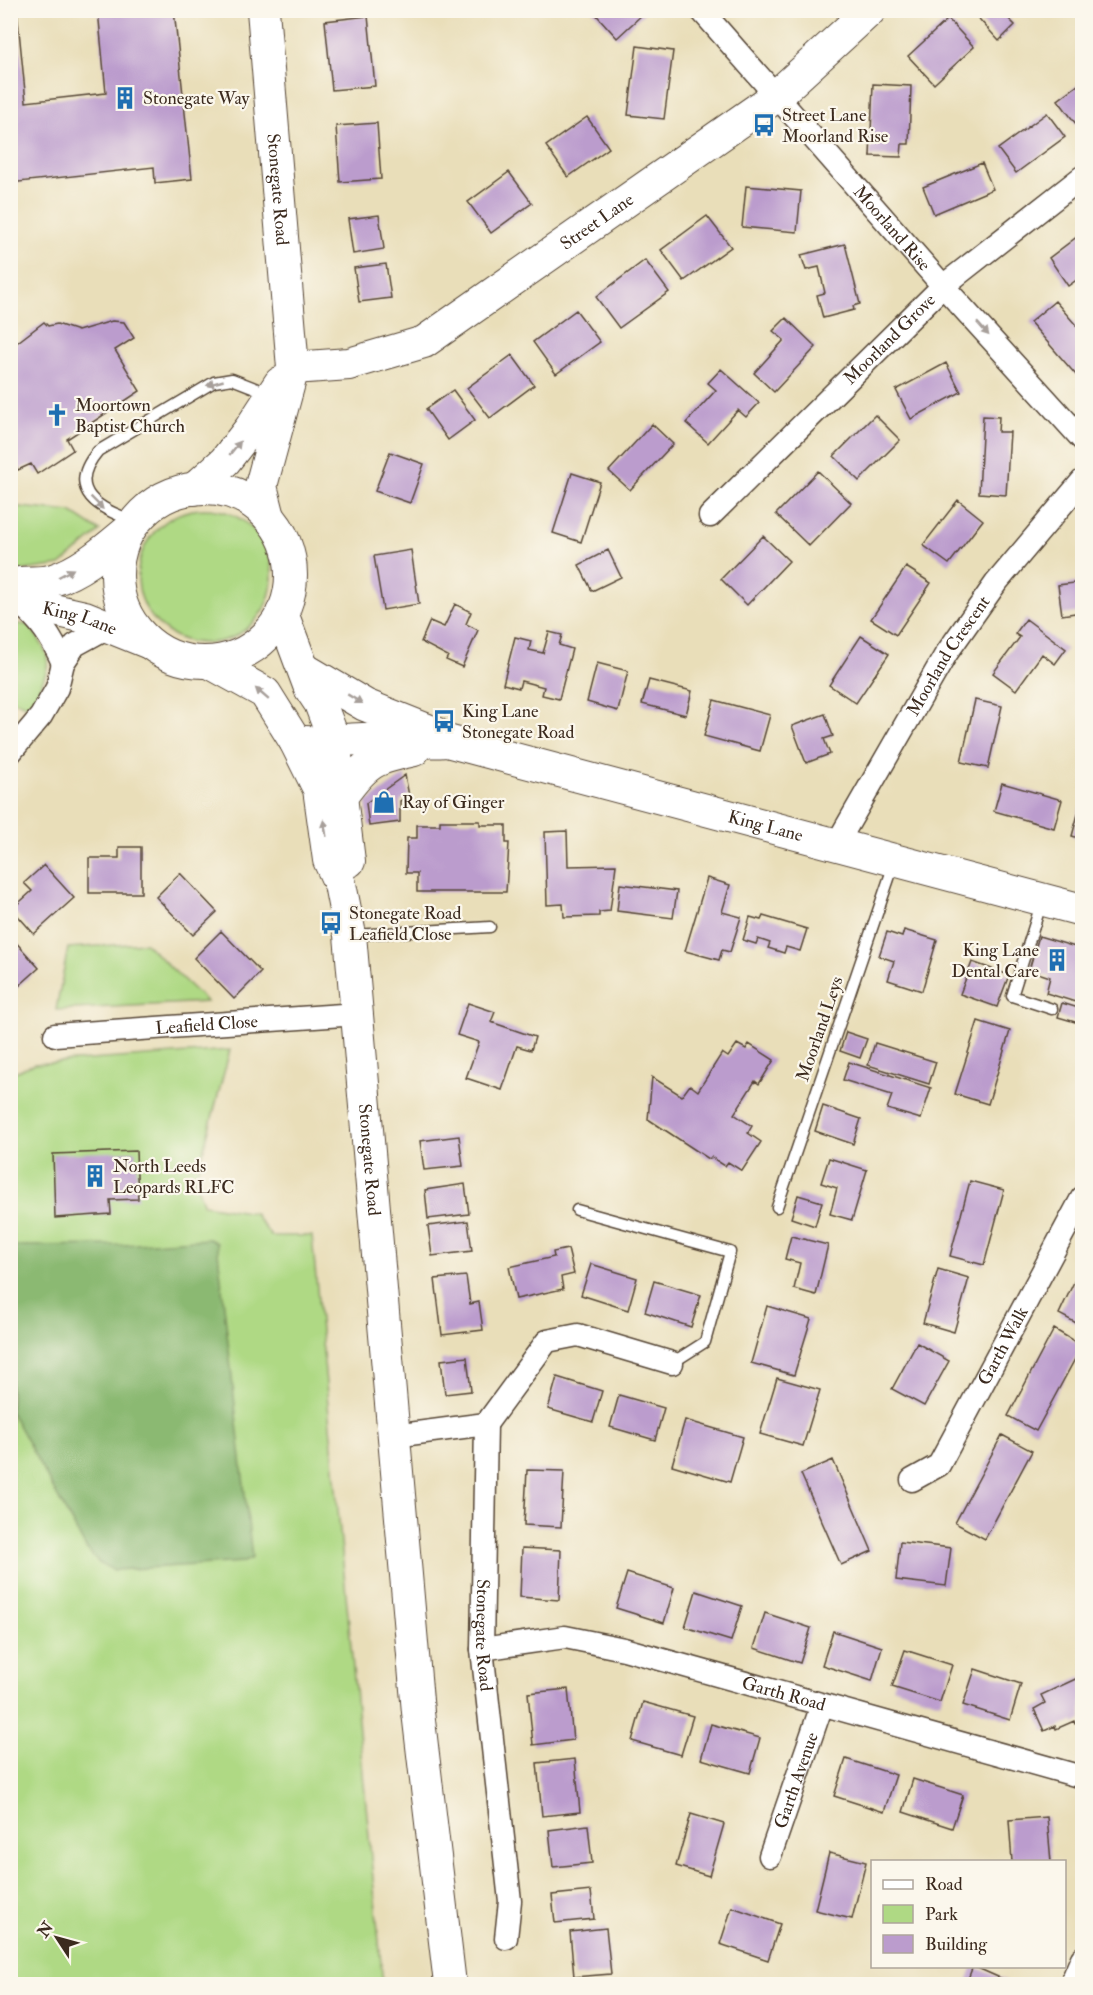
<svg xmlns="http://www.w3.org/2000/svg" width="1093" height="1995" viewBox="0 0 1093 1995" font-family="'IM FELL Double Pica',serif">
<style>
.green{fill:#afd984;stroke:#758251;stroke-width:1.5}
.forest{fill:#8bb972;stroke:#637248;stroke-width:1.5}
.building{fill:#bb9ccd}
.lines{fill:none;stroke-linecap:round;stroke-linejoin:round}
.lane-casing{stroke:#554535;stroke-width:13}
.street-casing{stroke:#554535;stroke-width:25}
.secondary-casing{stroke:#554535;stroke-width:34}
.lane{stroke:#fff;stroke-width:10}
.street{stroke:#fff;stroke-width:22}
.secondary{stroke:#fff;stroke-width:32}
.oneway{fill:#a79f9a}
.labels{text-anchor:middle;dominant-baseline:central;stroke-width:4.5;stroke-linejoin:round;paint-order:stroke}
.poi-label{font-size:18px;fill:#3b2a1e;stroke:#fbf7ec;text-anchor:start}
.street-label{font-size:18px;fill:#3b2a1e;stroke:#fbf7ec}
</style>
<rect width="100%" height="100%" fill="#fbf7ec"/>
<filter id="ink" filterUnits="userSpaceOnUse"><feTurbulence type="fractalNoise" baseFrequency=".0167" numOctaves="2"/><feDisplacementMap in="SourceGraphic" scale="12" xChannelSelector="R" yChannelSelector="G"/><feConvolveMatrix kernelMatrix="1 2 1 2 8 2 1 2 1" color-interpolation-filters="sRGB"/></filter>
<filter id="wash" filterUnits="userSpaceOnUse"><feTurbulence type="fractalNoise" baseFrequency=".008" numOctaves="4" result="noise"/><feDisplacementMap in="SourceGraphic" scale="24" xChannelSelector="R" yChannelSelector="G"/><feGaussianBlur stdDeviation="1.35" result="paint"/><feColorMatrix in="noise" values="0 0 0 0 0 0 0 0 0 0 0 0 0 0 0 0 0 1.4 0 .05"/><feComposite in="paint" operator="in"/></filter>
<g filter="url(#wash)">
<rect width="100%" height="100%" fill="#e9deb9"/>
<!-- green -->
<path class="green" d="M10,506l61,6 29,19 -40,34 -49,7z
M138 576a67 67 0 1 1 134 0a67 67 0 1 1-134 0Z
M11,623l17,2c30,36 21,43 2,81l-19,-6z
M145,943l62,59 -151,8 12,-62z
M230,1050l-35,132 9,23 50,8 17,23h41l71,748h-372l-1,-910 24,-10z"/>
<!-- forest -->
<path class="forest" d="M209,1239l8,4 35,315 -8,4 -130,8 -14,-6 -14,-16 -75,-136v-166l112,-1z"/>
<g id="blocks">
<!-- building -->
<path class="building" d="M10,10h7l9,92 80,-9 -8,-83h76l18,169 -37,4 -1,-16 -144,16z
M592,10h50l2,3 -27,25z
M971,10h39l-5,5 10,10 -16,16z
M368,16l7,70 -43,4 -7,-69z
M948,19l26,28 -40,37 -26,-28z
M637,46l36,5 -9,68 -36,-4z
M1082,82v44l-3,2 -21,-28z
M873,84l38,2 -2,58h-7l-1,13 -31,-1z
M1047,113l18,24 -49,36 -18,-24z
M587,117l22,31 -41,29 -22,-31z
M377,123l4,56 -41,3 -4,-56z
M982,163l11,26 -59,25 -11,-27z
M509,172l23,31 -41,30 -23,-31z
M746,186l55,5 -4,41 -55,-5z
M379,215l5,34 -31,5 -5,-35z
M707,216l24,31 -47,34 -23,-31z
M1082,233v43l-14,10 -19,-28z
M845,244l15,60 -7,2 1,4 -31,8 -6,-23 8,-2 -6,-26 -13,3 -5,-15z
M645,260l24,32 -50,36 -23,-31z
M386,264l5,34 -32,4 -5,-34z
M1055,301l27,31v37l-6,6 -46,-53z
M576,310l24,32 -44,32 -23,-32z
M786,318l30,29 -42,45 -20,-19 30,-33 -11,-9z
M112,321l12,1 10,16 -19,12 25,41 -73,48 6,11 -36,24 -6,-10 -13,6 -8,-13v-109l34,-26 4,4 9,-2 21,7z
M512,355l22,30 -44,33 -23,-30z
M946,363l15,29 -50,27 -15,-29z
M721,369l38,34 -13,14 -8,-7 -30,33 -22,-20 30,-33 -8,-7z
M453,390l22,30 -27,20 -22,-31z
M875,415l25,25 -41,41 -25,-25z
M983,416l16,1 -1,15h12l-4,63 -27,-2z
M652,424l21,20 -43,46 -21,-19z
M390,452l34,12 -14,39 -35,-12z
M818,471l33,32 -42,43 -33,-32z
M572,473l28,9 -19,60 -28,-9z
M958,500l25,20 -34,44 -26,-19z
M763,536l26,25 -42,44 -26,-26z
M411,550l8,54 -36,6 -9,-54z
M608,550l13,27 -29,14 -13,-26z
M906,567l25,16 -35,52 -25,-16z
M1082,582v30l-20,3 -4,-30z
M455,604l16,8 -5,12 12,6 -16,37 -16,-7 2,-4 -27,-14 9,-21 14,6z
M1026,619l40,30 -11,15 -13,-10 -26,36 -23,-17 27,-36 -5,-3z
M549,632l13,3 -3,10 13,4 -13,50 -17,-4 2,-8 -23,-6 -2,7 -16,-4 12,-47 16,4 -2,9 14,3z
M861,636l28,18 -33,49 -27,-18z
M597,663l31,8 -10,40 -31,-9z
M649,680l43,11 -6,24 -44,-11z
M714,700l56,15 -10,36 -56,-15z
M975,700l27,6 -14,62 -27,-6z
M825,714l8,22 -9,3 6,15 -24,9 -14,-37z
M405,775l4,21 -9,5v21l-31,4 -3,-23z
M1002,783l60,17 -8,28 -60,-17z
M1080,807h2v32l-10,-3z
M440,821h40v4h26v18h3l-3,49h-89v-19h-11l1,-35h10v-13h23z
M567,831l1,35 48,-1 -6,46 -11,1v4l-35,1 -1,-13 -16,1 -2,-73z
M119,847h22v46h-52v-35h30z
M44,865l30,33 -40,36 -22,-25 20,-18 -8,-8z
M180,873l37,39 -24,23 -37,-38z
M707,878l23,7 -8,27 19,5 -11,35 -8,-2 -3,10 -34,-9z
M620,884l57,7 -4,27 -56,-7z
M763,916l44,13 -7,22 -14,-4 -2,6 -16,-5 2,-5 -12,-4 -2,5 -13,-4 7,-23 11,3z
M904,930l33,10 -15,51 -34,-11 6,-19 -15,-5 8,-24 15,5z
M221,931l40,41 -27,27 -40,-41z
M1039,936l43,13v55l-36,-11 4,-16 -21,-7z
M12,938l27,30 -29,26v-54z
M972,962l37,13 -12,32 -37,-13z
M468,1003l27,9 -4,10 44,15 -4,13 -14,-4 -15,44 -36,-12 13,-36 -22,-7z
M1062,1003l20,6v15l-24,-7z
M978,1021l32,10 -22,73 -33,-10z
M846,1032l21,7 -7,19 -20,-7z
M875,1043l61,19 -7,22 -61,-19z
M737,1044l9,5 3,-5 25,16 -15,24 -4,-3 -21,33 18,12 -4,7 13,9 -19,29 -14,-9 -3,4 -14,-9 -2,2 -61,-40 4,-42 30,19 8,-11 8,6 24,-38 6,4z
M849,1062l82,26 -10,31 -34,-10 5,-14 -49,-15z
M823,1106l38,13 -8,25 -38,-13z
M459,1136l4,30 -39,4 -4,-29z
M136,1151l2,48 -28,1 1,14 -56,4 -2,-64z
M829,1158l38,12 -15,50 -22,-6 7,-26 -16,-5z
M970,1181l34,9 -20,75 -34,-9z
M465,1184l4,30 -41,5 -3,-29z
M798,1195l24,7 -7,24 -24,-8z
M468,1221l4,30 -40,5 -4,-30z
M791,1236l37,9 -12,50 -22,-6 6,-26 -15,-4z
M568,1249l6,25 -13,3 2,12 -47,10 -7,-32 45,-10 -1,-5z
M591,1264l46,14 -9,32 -47,-15z
M1082,1265v61l-23,-12z
M938,1269l31,9 -15,54 -31,-9z
M466,1276l4,28 9,-2 4,28 -41,5 -7,-56z
M654,1281l47,14 -10,32 -46,-15z
M767,1306l44,13 -17,56 -43,-12z
M1054,1329l28,17 -46,85 -28,-15z
M917,1343l32,18 -25,45 -32,-17z
M467,1357l4,34 -26,3 -4,-34z
M557,1377l45,14 -9,31 -45,-13z
M777,1378l43,12 -17,56 -43,-12z
M619,1395l45,13 -9,32 -45,-13z
M685,1420l58,17 -13,45 -58,-17z
M1002,1435l30,16 -47,88 -30,-16z
M833,1460l39,91 -31,14 -40,-91z
M527,1470l37,1 -3,56 -37,-2z
M900,1542l51,6 -5,38 -50,-6z
M522,1548l39,2 -2,50 -39,-3z
M627,1573l47,15 -10,35 -48,-15z
M696,1591l46,15 -11,35 -46,-14z
M765,1613l46,15 -11,35 -46,-15z
M833,1631l49,16 -10,34 -50,-16z
M905,1650l47,15 -12,37 -48,-15z
M975,1669l46,15 -11,36 -47,-15z
M1082,1676v44l-7,4 -1,-3 -18,8 -1,-3 -11,5 -10,-22 11,-6 -4,-8z
M568,1689l5,51 -40,5 -5,-52z
M643,1702l50,14 -12,39 -49,-14z
M711,1724l49,14 -10,35 -49,-14z
M575,1759l5,53 -38,4 -5,-53z
M846,1759l50,16 -12,37 -50,-16z
M913,1779l50,16 -11,33 -49,-16z
M691,1814l33,10 -15,52 -33,-10z
M1047,1817l4,45h-39l-3,-42z
M588,1825l4,38 -39,4 -4,-37z
M829,1853l37,9 -14,57 -37,-9z
M591,1891l3,28 -39,4 -3,-28z
M732,1907l48,17 -12,36 -48,-16z
M606,1928l5,46 -37,3 -4,-45z
M973,1966l34,15 -1,3h-40z"/>
</g>
</g>
<g filter="url(#ink)">
<use href="#blocks" fill-opacity="0" stroke="#554535" stroke-width="1.5"/>
<g class="lines">
<!-- lane casing -->
<g class="lane-casing">
<path id="lane" d="M135,521c-35,-11 -71,-30 -37,-70l116,-69 18,-3 38,15
M1042,901l-30,95 40,13
M354,935l136,-8
M777,1207l117,-343
M577,1210l153,42 -25,90 -33,21"/>
</g>
<!-- street casing -->
<g class="street-casing">
<g id="street">
<path id="s1" d="M701,10l242,276 139,153"/>
<path id="s2" d="M710,516l233,-230 139,-109"/>
<path d="M19,603c21,17 33,35 44,60"/>
<path d="M10,753l31,-37 16,-28 6,-25 12,-18 33,-18"/>
<path id="s3" d="M836,845l110,-191 50,-71 86,-102"/>
<path id="s4" d="M55,1035l302,-21"/>
<path d="M486,1424l61,-83 31,-6 94,28"/>
<path id="s5" d="M394,1436l92,-12 -4,225 28,252 -4,37"/>
<path id="s6" d="M912,1480l27,-15 143,-267"/>
<path id="s7" d="M482,1649l83,-12 59,12 458,128"/>
<path id="s8" d="M770,1856l52,-151"/>
<path d="M1071,1984l11,-26"/>
</g>
</g>
<!-- secondary casing -->
<g class="secondary-casing">
<g id="secondary">
<path id="s9" d="M263,10l30,358 -32,118 8,31"/>
<path id="s10" d="M293,368l56,-4 75,-22 351,-245 95,-87"/>
<circle cx="204" cy="575" r="87"/>
<path d="M194,489l31,-28 25,-32 30,-46"/>
<path d="M10,585c15,-5 30,0 43,-5 29,-9 53,-31 76,-50"/>
<path id="s11" d="M10,600l75,17 62,25"/>
<path d="M282,613l28,75 10,15 14,37 15,121"/>
<path id="s12" d="M209,662l56,31 30,48 24,48 10,71 11,24 10,51 68,777 32,272"/>
<path d="M304,669l61,36 70,28"/>
<path id="s13" d="M295,741c23,4 44,-2 68,-2 28,0 56,4 84,2l635,169"/>
<path d="M343,794c24,-33 32,-36 71,-44"/>
</g>
</g>
<!-- lane -->
<use href="#lane" class="lane"/>
<!-- street -->
<use href="#street" class="street"/>
<!-- secondary -->
<use href="#secondary" class="secondary"/>
</g>
<!-- one-way arrows -->
<defs><path id="oneway-solid" d="M-6-.8H1V-3.2L6.5 0L1 3.2V.8H-6Z" transform="scale(1.5)"/></defs>
<g class="oneway">
<use href="#oneway-solid" transform="translate(983 329) rotate(48)"/>
<use href="#oneway-solid" transform="translate(215 383) rotate(164)"/>
<use href="#oneway-solid" transform="translate(235 448) rotate(-51)"/>
<use href="#oneway-solid" transform="translate(97 503) rotate(45)"/>
<use href="#oneway-solid" transform="translate(66 573) rotate(-28)"/>
<use href="#oneway-solid" transform="translate(262 694) rotate(-139)"/>
<use href="#oneway-solid" transform="translate(355 699) rotate(31)"/>
<use href="#oneway-solid" transform="translate(325 828) rotate(-99)"/>
</g>
</g>
<!-- icons -->
<defs>
<g id="building-bare" transform="scale(1.8)"><path d="M-4-6H4V6H1V3H-1V6H-4ZM-2.5-4.3h1.7v1.8h-1.7ZM.8-4.3h1.7v1.8H.8ZM-2.5-1h1.7V.8h-1.7ZM.8-1h1.7V.8H.8Z" fill="#1f6fb2" stroke="#fbf7ec" stroke-width="2.5" paint-order="stroke"/></g>
<g id="bus-bare" transform="scale(1.8)"><path d="M-5-6H5V4H4V6H2V4H-2V6H-4V4H-5ZM-3.5-4V0h7V-4ZM-3.5 1.2v1.5H-2V1.2ZM2 1.2v1.5H3.5V1.2Z" fill="#1f6fb2" stroke="#fbf7ec" stroke-width="2.5" paint-order="stroke"/></g>
<g id="church-bare" transform="scale(1.8)"><path d="M-1.2-6h2.4v3.5h3.3v2.4h-3.3V6h-2.4V-.1h-3.3v-2.4h3.3Z" fill="#1f6fb2" stroke="#fbf7ec" stroke-width="2.5" paint-order="stroke"/></g>
<g id="shop-bare" transform="scale(1.8)"><path d="M-5-2.5h2.3a2.7 3.5 0 0 1 5.4 0H5L5.5 6h-11ZM-1.5-2.5h3a1.5 2.3 0 0 0-3 0Z" fill="#1f6fb2" stroke="#fbf7ec" stroke-width="2.5" paint-order="stroke"/></g>
</defs>
<g fill-rule="evenodd">
<use href="#building-bare" x="125" y="98"/>
<use href="#bus-bare" x="764" y="125"/>
<use href="#church-bare" x="57" y="415"/>
<use href="#bus-bare" x="444" y="721"/>
<use href="#shop-bare" x="384" y="802"/>
<use href="#bus-bare" x="331" y="923"/>
<use href="#building-bare" x="1057" y="960"/>
<use href="#building-bare" x="95" y="1176"/>
</g>
<g class="labels">
<!-- poi labels -->
<g class="poi-label">
<text x="143" y="98">Stonegate Way</text>
<text x="782" y="115">Street Lane<tspan x="782" dy="21">Moorland Rise</tspan></text>
<text x="75" y="405">Moortown<tspan x="75" dy="21">Baptist Church</tspan></text>
<text x="462" y="711">King Lane<tspan x="462" dy="21">Stonegate Road</tspan></text>
<text x="402" y="802">Ray of Ginger</text>
<text x="349" y="913">Stonegate Road<tspan x="349" dy="21">Leafield Close</tspan></text>
<text x="1039" y="950" text-anchor="end">King Lane<tspan x="1039" dy="21">Dental Care</tspan></text>
<text x="113" y="1166">North Leeds<tspan x="113" dy="21">Leopards RLFC</tspan></text>
</g>
<!-- street labels -->
<g class="street-label">
<text stroke="none"><textPath href="#s9" startOffset="180">Stonegate Road</textPath></text>
<text stroke="none"><textPath href="#s10" startOffset="345">Street Lane</textPath></text>
<text stroke="none"><textPath href="#s1" startOffset="290">Moorland Rise</textPath></text>
<text stroke="none"><textPath href="#s2" startOffset="252">Moorland Grove</textPath></text>
<text stroke="none"><textPath href="#s11" startOffset="72">King Lane</textPath></text>
<text stroke="none"><textPath href="#s3" startOffset="220">Moorland Crescent</textPath></text>
<text stroke="none"><textPath href="#s13" startOffset="482">King Lane</textPath></text>
<text stroke="none"><textPath href="#s4" startOffset="152">Leafield Close</textPath></text>
<text transform="translate(820 1029) rotate(-71)">Moorland Leys</text>
<text stroke="none"><textPath href="#s12" startOffset="550">Stonegate Road</textPath></text>
<text stroke="none"><textPath href="#s6" startOffset="166">Garth Walk</textPath></text>
<text stroke="none"><textPath href="#s5" startOffset="304">Stonegate Road</textPath></text>
<text stroke="none"><textPath href="#s7" startOffset="310">Garth Road</textPath></text>
<text stroke="none"><textPath href="#s8" startOffset="80">Garth Avenue</textPath></text>
</g>
</g>
<!-- margin -->
<rect width="1093" height="1995" fill="none" stroke="#fbf7ec" stroke-width="36"/>
<!-- legend -->
<rect x="871" y="1860" width="195" height="108" fill="#fbf7ec" stroke="#aea59a" stroke-width="1.5"/>
<rect x="883" y="1880" width="30" height="9" fill="#ffffff" stroke="#aea59a" stroke-width="1.5"/>
<text x="925" y="1890" font-size="18" fill="#3b2a1e">Road</text>
<rect x="883" y="1905" width="30" height="18" fill="#afd984" stroke="#aea59a" stroke-width="1.5"/>
<text x="925" y="1920" font-size="18" fill="#3b2a1e">Park</text>
<rect x="883" y="1935" width="30" height="18" fill="#bb9ccd" stroke="#aea59a" stroke-width="1.5"/>
<text x="925" y="1950" font-size="18" fill="#3b2a1e">Building</text>
<!-- north arrow -->
<g transform="translate(57 1938) rotate(306)" stroke="#fbf7ec" stroke-width="4.5" paint-order="stroke">
<path d="M0-4.5L10 22L0 15L-10 22Z" fill="#3b2a1e"/>
<text y="-9" font-size="16" font-weight="bold" text-anchor="middle" fill="#3b2a1e">N</text>
</g>
</svg>
